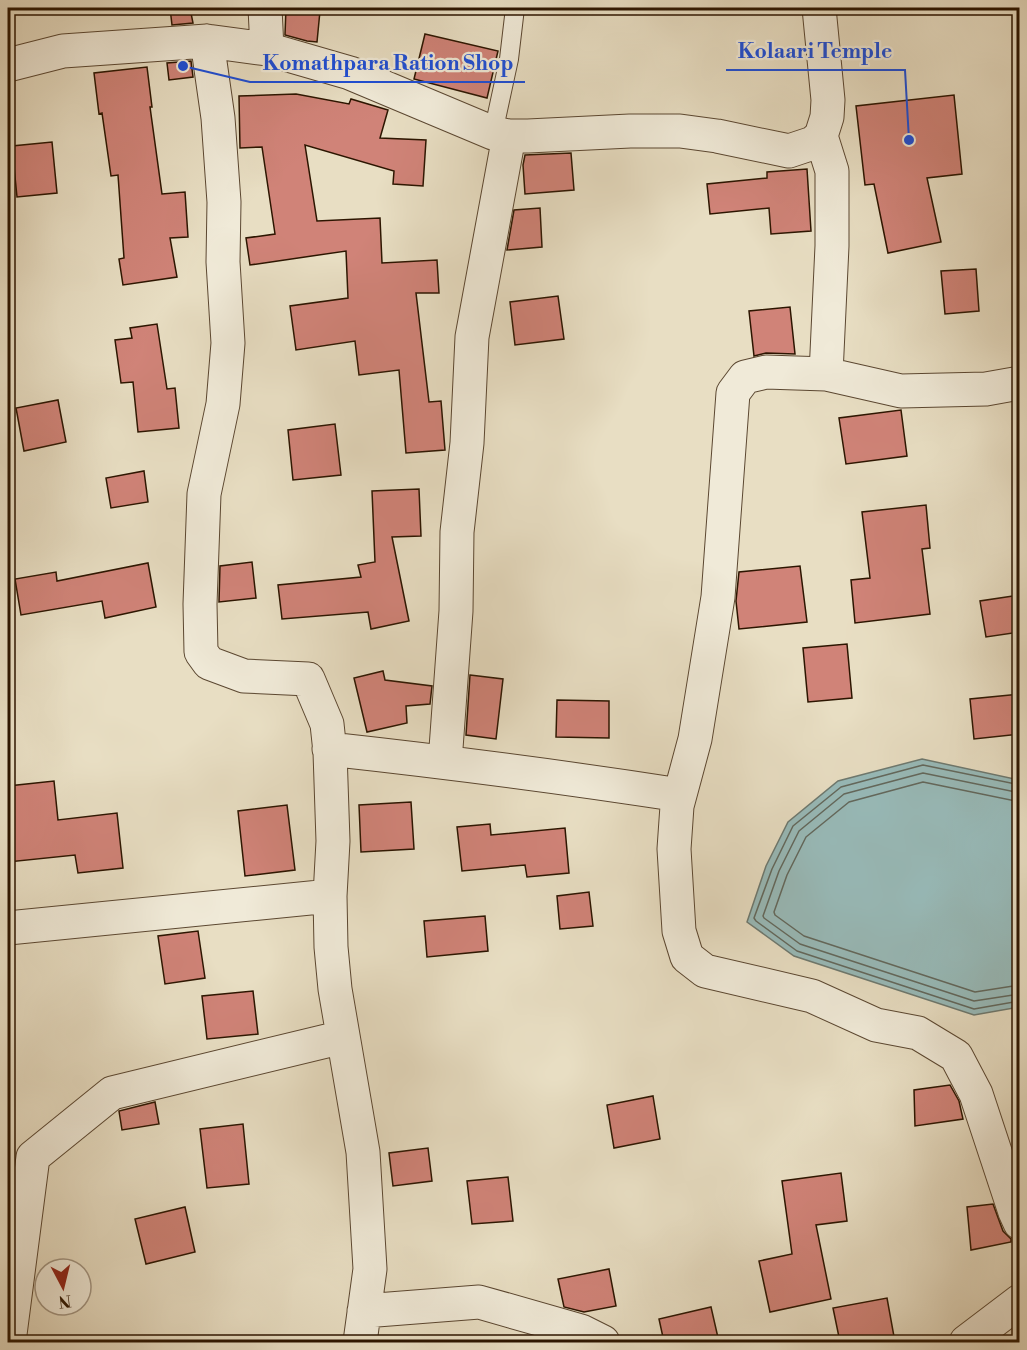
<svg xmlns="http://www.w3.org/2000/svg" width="1027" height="1350" viewBox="0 0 1027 1350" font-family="'Libre Bodoni',serif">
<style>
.water{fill:#98bbba;stroke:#6d7970;stroke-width:1.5}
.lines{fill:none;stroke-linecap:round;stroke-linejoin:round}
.shore{stroke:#62685d;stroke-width:1.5}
.building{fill:#d08378;stroke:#2c1500;stroke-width:1.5}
.service-casing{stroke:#5b4731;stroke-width:20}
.minor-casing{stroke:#5b4731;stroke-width:35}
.service{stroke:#f0ead8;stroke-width:18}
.minor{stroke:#f0ead8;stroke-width:33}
.leader{fill:none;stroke:#1d4ed8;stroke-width:2}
.callout-dot{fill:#1d4ed8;stroke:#f0ead8;stroke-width:2}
.callout-label{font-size:21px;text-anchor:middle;font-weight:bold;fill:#1d4ed8;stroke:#f0ead8;stroke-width:4.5;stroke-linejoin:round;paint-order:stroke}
</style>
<rect width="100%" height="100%" fill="#e8dec3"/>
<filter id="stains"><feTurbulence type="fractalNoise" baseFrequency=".00333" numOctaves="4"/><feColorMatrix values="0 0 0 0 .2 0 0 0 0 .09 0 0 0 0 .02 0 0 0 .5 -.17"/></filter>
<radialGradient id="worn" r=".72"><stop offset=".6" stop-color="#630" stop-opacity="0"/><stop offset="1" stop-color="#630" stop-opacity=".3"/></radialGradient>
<!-- water -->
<path class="water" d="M922,759l97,21v227l-45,8 -180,-59 -47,-34 19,-56 22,-44 50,-41z"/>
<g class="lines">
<!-- shore -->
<path class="shore" d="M1020,785l-97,-20 -82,22 -48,39 -21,43 -18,49 2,3 41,30 177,58 46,-8
M1020,793l-97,-20 -79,21 -45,37 -20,40 -16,45 1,2 36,26 174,57 46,-7
M1020,802l-97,-20 -74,20 -43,35 -19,38 -13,37 1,3 29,21 171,56 45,-7"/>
</g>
<!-- building -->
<path class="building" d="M170,8h20l3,15 -21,2z
M286,8l34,3 -3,31 -10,-1 -22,-6z
M425,34l73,17 -11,47 -73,-19z
M191,61l2,16 -24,3 -2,-17z
M147,67l5,40h-2l12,87 23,-2 3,45 -18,1 7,39 -54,8 -4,-26 5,-1 -6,-83 -7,1 -9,-63 -3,1 -5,-41z
M296,94l53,10 2,-5 37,11 -8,28 46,2 -3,46 -30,-2 1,-13 -89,-26 12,76 63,-3 2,45 55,-3 2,33h-23l13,109 12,-1 4,49 -39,3 -7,-83 -40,5 -4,-34 -59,9 -6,-44 58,-8 -2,-47 -96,14 -4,-27 29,-4 -13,-87 -22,1 -1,-52z
M954,95l8,79 -35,4 14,64 -53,11 -14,-69 -9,1 -9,-79z
M52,142l5,51 -40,4 -5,-51z
M571,153l3,37 -49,4 -2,-29 2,-10z
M807,169l4,62 -40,3 -2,-26 -59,6 -3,-30 60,-6v-6z
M540,208l2,39 -35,3 7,-40z
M976,269l3,42 -34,3 -4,-43z
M558,296l6,43 -49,6 -5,-43z
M790,307l5,47 -29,-1 -12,3 -5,-45z
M157,324l10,65 8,-1 4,40 -41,4 -5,-50 -12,1 -6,-43 17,-2 -2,-10z
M58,400l8,42 -42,9 -8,-43z
M901,410l6,46 -61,8 -7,-46z
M335,424l6,51 -48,5 -5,-50z
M144,471l4,31 -37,6 -5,-30z
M419,489l2,47 -29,1 17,84 -38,8 -3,-17 -86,7 -4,-34 83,-8 -3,-12 17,-3 -3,-71z
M926,505l4,43 -8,1 8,65 -75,9 -4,-43 19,-2 -8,-66z
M252,562l4,36 -37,4 1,-36z
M148,563l8,44 -51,11 -3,-17 -81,14 -6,-36 41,-7 1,9z
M800,566l7,56 -68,7 -3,-28 3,-29z
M1020,595v37l-34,5 -6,-36z
M847,644l5,54 -44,4 -5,-54z
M383,671l2,9 47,6 -2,18 -24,2 1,17 -40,9 -13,-54z
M470,675l33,4 -7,60 -30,-4z
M1020,694v40l-46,5 -4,-40z
M557,700l52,1v37l-53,-1z
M54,781l4,39 59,-7 6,55 -45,5 -3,-18 -67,7v-76z
M411,802l3,47 -53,3 -2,-47z
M287,805l8,65 -50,6 -7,-65z
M490,824l1,11 74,-7 4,45 -42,4 -2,-12 -63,6 -5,-44z
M589,892l4,34 -33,3 -3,-33z
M485,916l3,35 -61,6 -3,-36z
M198,931l7,47 -40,6 -7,-48z
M253,991l5,43 -51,5 -5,-43z
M950,1085l9,16 4,18 -48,7 -1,-36z
M653,1096l7,43 -46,9 -7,-43z
M155,1102l4,22 -37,6 -3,-19z
M243,1124l6,60 -42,4 -7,-59z
M428,1148l4,33 -39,5 -4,-33z
M841,1173l6,48 -31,4 15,74 -61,13 -11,-51 33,-7 -10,-73z
M508,1177l5,44 -41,3 -5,-43z
M993,1204l10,27 8,8v3l-40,8 -4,-43z
M185,1207l10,45 -49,12 -11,-45z
M609,1269l7,37 -32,6 -20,-5 -6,-28z
M887,1298l8,44h-55l-7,-34z
M711,1307l8,35h-55l-5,-23z"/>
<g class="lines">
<!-- service casing -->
<g class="service-casing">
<path id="service" d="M493,133l16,-74 6,-51"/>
</g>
<!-- minor casing -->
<g class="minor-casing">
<path id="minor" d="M265,8l2,41
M207,41l11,77 6,84 -1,60 5,81 -5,61 -19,90 -4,110 1,48 8,11 35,13 64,3 19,45 3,28 3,89 -3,55 1,51 4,42 28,163 7,117 -10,73
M8,65l55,-14 144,-10 60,8 83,24 143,60 16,3h19l102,-5h50l37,5 72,15 24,-8 8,-7 6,-19 1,-17 -9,-92
M821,136l11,35v75l-6,128 -60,-2 -21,5 -12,16 -15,204 -23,142 -18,67 -3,43 5,82 8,26 18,14 107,25 64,29 42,8 38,23 20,38 39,118 5,11
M826,374l75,17 85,-2 34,-6
M329,749c118,13 235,28 351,46
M445,762l11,-151 1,-79 10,-89 5,-106 37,-201
M8,928l322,-32
M364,1311l115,-9 102,29 22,11
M9,1342l24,-185 79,-64 231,-56
M966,1342l54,-41"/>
</g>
<!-- service -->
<use href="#service" class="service"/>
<!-- minor -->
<use href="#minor" class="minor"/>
</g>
<!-- callouts -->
<path class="leader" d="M909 140L905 70H726M183 66L250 82H525"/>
<g class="callout-dot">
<circle cx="909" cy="140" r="6"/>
<circle cx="183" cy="66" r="6"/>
</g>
<g class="callout-label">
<text x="815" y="58">Kolaari Temple</text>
<text x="388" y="70">Komathpara Ration Shop</text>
</g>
<!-- margin -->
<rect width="1027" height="1350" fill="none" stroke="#e8dec3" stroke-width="30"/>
<rect x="9" y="9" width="1009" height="1332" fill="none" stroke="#2c1500" stroke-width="3"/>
<rect x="15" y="15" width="997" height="1320" fill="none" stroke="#2c1500" stroke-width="1.5"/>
<!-- north arrow -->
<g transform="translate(63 1287) rotate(173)"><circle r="28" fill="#f0ead8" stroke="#a29582" stroke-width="1.5"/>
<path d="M0-4.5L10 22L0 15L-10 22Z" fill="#8f2418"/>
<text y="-9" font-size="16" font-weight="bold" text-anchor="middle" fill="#2c1500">N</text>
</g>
<rect width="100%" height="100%" filter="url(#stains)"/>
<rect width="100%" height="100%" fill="url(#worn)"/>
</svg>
